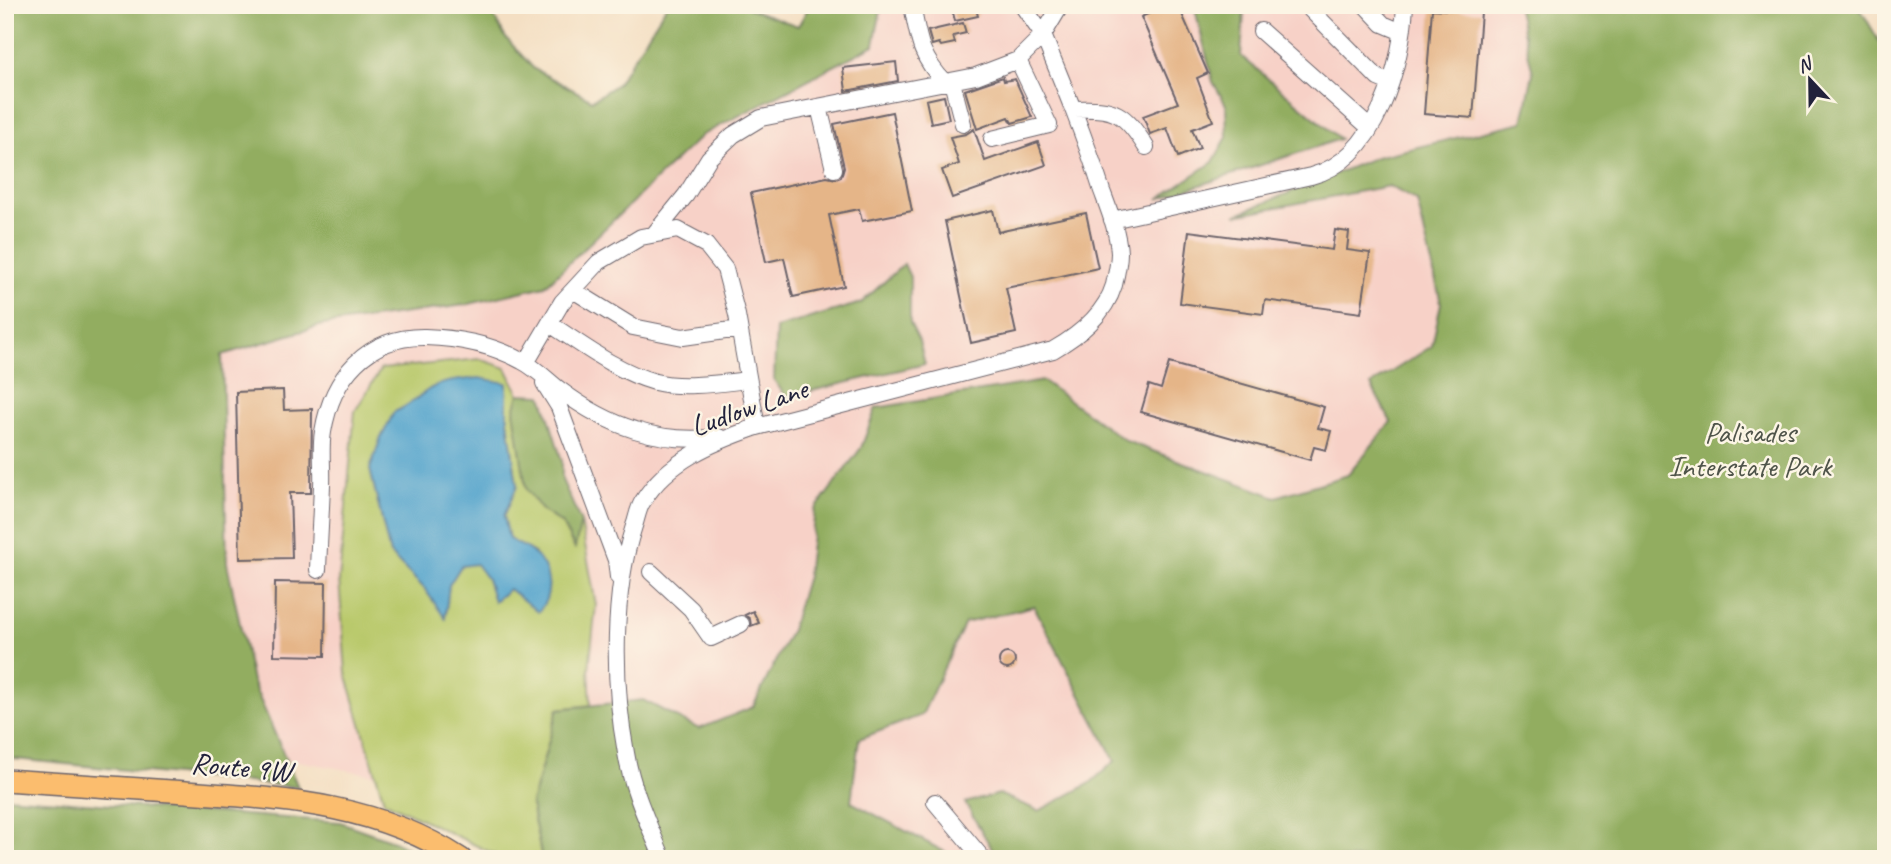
<svg xmlns="http://www.w3.org/2000/svg" width="1891" height="864" viewBox="0 0 1891 864" font-family="Caveat,sans-serif">
<style>
.built{fill:#f7d1c7}
.green{fill:#b9c96c;stroke:#6e7654;stroke-width:2;fill-rule:evenodd}
.forest{fill:#92ad60;stroke:#5a684e;stroke-width:2}
.water{fill:#51a3cc;stroke:#3a6284;stroke-width:2}
.building{fill:#e5b588}
.lines{fill:none;stroke-linecap:round;stroke-linejoin:round}
.minor-casing{stroke:#6c646b;stroke-width:18}
.major-casing{stroke:#6c646b;stroke-width:24}
.minor{stroke:#fff;stroke-width:16}
.major{stroke:#fbbd6e;stroke-width:21}
.labels{text-anchor:middle;dominant-baseline:central;stroke-width:5;stroke-linejoin:round;paint-order:stroke}
.street-label{font-size:30px;fill:#22223b;stroke:#fcf5e5}
.park-label{font-size:30px;fill:#4f544a;stroke:#fcf5e5}
</style>
<rect width="100%" height="100%" fill="#fcf5e5"/>
<filter id="ink" filterUnits="userSpaceOnUse"><feTurbulence type="fractalNoise" baseFrequency=".0143" numOctaves="2"/><feDisplacementMap in="SourceGraphic" scale="14" xChannelSelector="R" yChannelSelector="G"/><feConvolveMatrix kernelMatrix="1 2 1 2 8 2 1 2 1" color-interpolation-filters="sRGB"/></filter>
<filter id="wash" filterUnits="userSpaceOnUse"><feTurbulence type="fractalNoise" baseFrequency=".00686" numOctaves="4" result="noise"/><feDisplacementMap in="SourceGraphic" scale="28" xChannelSelector="R" yChannelSelector="G"/><feGaussianBlur stdDeviation="1.57" result="paint"/><feColorMatrix in="noise" values="0 0 0 0 0 0 0 0 0 0 0 0 0 0 0 0 0 1.4 0 .05"/><feComposite in="paint" operator="in"/></filter>
<g filter="url(#wash)">
<rect width="100%" height="100%" fill="#f4dfc3"/>
<!-- built -->
<path class="built" d="M878,5h672l25,169 -491,685h-572l-88,-75 -170,-31 -84,-423 497,-196z"/>
<!-- green -->
<path class="green" d="M480,359l26,9 13,26 -5,17 27,99 21,14 12,23 7,-25 15,83 -7,64 2,36 -33,4 -27,95 11,55h-38l-120,-58 -38,-128 -7,-93 16,-169 26,-42zM507,383v30l10,73 -13,30 5,23 26,14 3,58 -29,-22 -15,12 -7,-22 -10,-16 -16,3 -12,19 -4,32 -21,-29 -34,-34 -20,-85 24,-56 15,-6z"/>
<!-- forest -->
<path class="forest" d="M5,5h483l17,32 29,32 58,31 25,-16 50,-79h79l4,4 48,17 12,-21h72l-8,40 -172,90 -157,151 -80,19 -142,20 -101,30 5,208 25,118 46,106 -293,-29z
M1194,5h60l-10,7 -3,44 99,83 -182,60 55,-37 14,-25 -1,-32 -13,-23z
M1517,5h341l28,48v806h-888l-33,-56 34,-9 40,17 50,-27 26,-23 -81,-155 -69,17 -43,92 -63,24 -8,63 107,57h-416l-11,-55 27,-95 85,-9 56,29 54,-22 38,-77 16,-54 8,-66 46,-62 15,-40 167,-27 83,60 150,56 72,-22 43,-53 -20,-37 61,-39 9,-43 -24,-102 -28,-15 -154,29 141,-58 147,-35 10,-49z
M904,264l6,13v46l9,18 6,23 -139,33 -12,-17 2,-52 85,-25z
M519,394l23,1 20,66v19l19,42 -6,26 -13,-24 -20,-14 -16,-21 -12,-78z
M5,797l335,25 56,20 31,17h-422z"/>
<!-- water -->
<path class="water" d="M479,378l28,5v30l10,73 -13,30 5,23c7,4 17,8 24,14 18,15 21,42 5,59l-29,-23 -15,12 -7,-22 -11,-15 -15,2 -12,19 -4,33 -21,-30 -34,-34 -20,-85 10,-29 14,-28c14,-5 22,-14 34,-22 14,-10 34,-10 51,-12z"/>
<g id="blocks">
<!-- building -->
<path class="building" d="M951,5h24l3,11 -23,5z
M1168,5h10l30,68 -11,5 16,43 -21,8 8,19 -22,9 -11,-29 -17,6 -7,-18 35,-13 -37,-86z
M1432,9l49,3 -8,106 -49,-4z
M963,23l3,10 -13,3 2,7 -14,3 -2,-3 -7,2 -4,-14z
M896,62l2,19 -52,10 -3,-23z
M1003,77l1,4 11,-2 17,38 -20,6 -3,-6 -32,12 -12,-39z
M944,96l5,23 -18,4 -5,-23z
M892,112l20,99 -50,10 -3,-12 -30,6 15,71 -51,11 -9,-39 -18,4 -15,-69 76,-16 9,2 5,-2 3,-10 -10,-43z
M974,129l11,32 53,-19 8,23 -94,33 -10,-28 17,-6 -9,-27 16,-3z
M993,210l5,22 88,-19 12,55 -92,20 10,45 -45,10 -26,-122z
M1335,230l14,2 -2,18 23,3 -9,60 -96,-13 -2,14 -83,-11 9,-72 143,19z
M1169,363l155,44 -6,21 13,3 -5,19 -12,-3 -4,13 -169,-48 8,-27 12,4z
M283,390l1,20 28,-1 -1,84h-21l2,65 -52,1 -4,-167z
M275,582l51,1 -1,73 -51,-1z
M753,611l6,12 -8,3 -1,-7 -5,-4z
M999 661a8 8 0 1 1 16 0a8 8 0 1 1-16 0Z"/>
</g>
</g>
<g filter="url(#ink)">
<use href="#blocks" fill-opacity="0" stroke="#6c646b" stroke-width="2"/>
<g class="lines">
<!-- minor casing -->
<g class="minor-casing">
<path id="minor" d="M912,5c7,36 8,51 33,78
M1022,5l21,30 18,-30
M1306,5l72,73 12,5
M1365,5l18,19 19,8
M1261,31l109,97
M952,82l11,42
M819,107l15,62
M1074,109c41,-2 50,3 72,38
M992,139l57,-14 -31,-65
M1112,220l199,-44c66,-17 91,-111 94,-171
M655,233l31,-38 23,-37 24,-23 28,-17 215,-42 42,-16 25,-25c21,51 42,102 59,156 7,19 16,41 17,62 0,9 -3,23 -5,32 -9,30 -35,50 -61,65l-296,77c-43,15 -89,33 -114,74 -5,7 -6,17 -9,25 -22,67 -21,158 -8,227 6,37 23,72 37,106
M573,290l60,37 50,10 56,-8
M550,324c34,22 66,47 105,58 27,7 66,1 93,-2
M526,363l36,-61 37,-40 42,-25 37,-7 28,15 19,24 12,46 20,112 -10,3
M544,383l15,24 57,153 2,17
M318,570c1,-29 3,-57 4,-85 1,-17 -2,-36 1,-53 9,-55 44,-96 102,-95 35,1 66,7 97,24 14,7 26,20 38,29 48,36 99,55 159,47
M651,572l40,37 20,29 30,-14
M935,802l48,57"/>
</g>
<!-- major casing -->
<g class="major-casing">
<path id="major" d="M5,780c60,4 120,8 181,12 98,7 189,11 275,67"/>
</g>
<!-- minor -->
<use href="#minor" class="minor"/>
<!-- major -->
<use href="#major" class="major"/>
</g>
</g>
<g class="labels">
<!-- street labels -->
<g class="street-label">
<text transform="translate(749 407) rotate(-19)">Ludlow Lane</text>
<text transform="translate(241 767) rotate(5)">Route 9W</text>
</g>
<!-- park labels -->
<g class="park-label">
<text x="1750" y="432">Palisades<tspan x="1750" dy="34">Interstate Park</tspan></text>
</g>
</g>
<!-- margin -->
<rect width="1891" height="864" fill="none" stroke="#fcf5e5" stroke-width="28"/>
<!-- north arrow -->
<g transform="translate(1810 80) rotate(338)" stroke="#fcf5e5" stroke-width="5" paint-order="stroke">
<path d="M0-5L12 26L0 18L-12 26Z" fill="#22223b"/>
<text y="-10" font-size="19" font-weight="bold" text-anchor="middle" fill="#22223b">N</text>
</g>
</svg>
